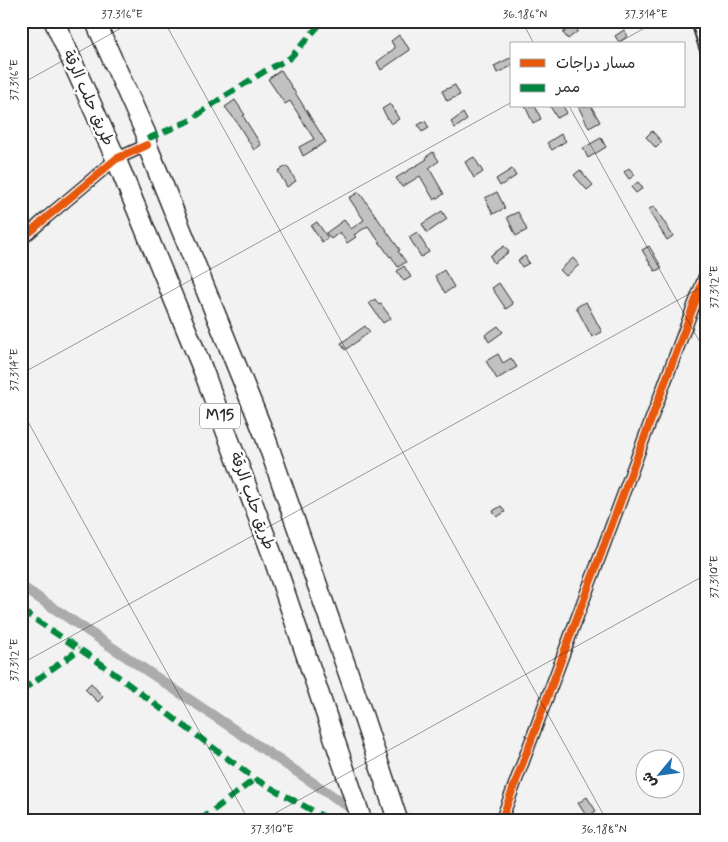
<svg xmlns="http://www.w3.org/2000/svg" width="728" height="842" viewBox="0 0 728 842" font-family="Mynerve,'Playpen Sans Arabic',sans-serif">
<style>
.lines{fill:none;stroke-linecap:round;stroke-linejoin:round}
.canal{stroke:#ababab;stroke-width:10}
.building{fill:#c1c1c1;stroke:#2b2b2b}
.street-casing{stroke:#2b2b2b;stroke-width:14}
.secondary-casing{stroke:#2b2b2b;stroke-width:18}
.highway-casing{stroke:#2b2b2b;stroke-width:22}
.street{stroke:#fff;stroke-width:10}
.secondary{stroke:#fff;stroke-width:14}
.highway{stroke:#fff;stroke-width:19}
.quiet{stroke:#00873e;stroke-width:6;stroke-dasharray:12 6;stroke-linecap:butt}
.cycleway-casing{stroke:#fff;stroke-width:11}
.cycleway{stroke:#e8590c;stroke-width:8}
.ticks{fill:none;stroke:#2b2b2b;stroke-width:1;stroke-opacity:0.45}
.labels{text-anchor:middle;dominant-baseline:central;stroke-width:5;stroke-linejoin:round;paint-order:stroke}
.shield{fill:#fff;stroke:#6b6b6b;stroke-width:1}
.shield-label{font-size:15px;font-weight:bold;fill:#2b2b2b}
.street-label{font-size:16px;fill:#2b2b2b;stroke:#fff}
.neatline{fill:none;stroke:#2b2b2b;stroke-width:2}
.ticks-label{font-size:12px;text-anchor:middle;fill:#2b2b2b}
</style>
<rect width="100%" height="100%" fill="#f2f2f2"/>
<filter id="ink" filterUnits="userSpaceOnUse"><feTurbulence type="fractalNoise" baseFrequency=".02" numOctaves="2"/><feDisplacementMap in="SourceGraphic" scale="10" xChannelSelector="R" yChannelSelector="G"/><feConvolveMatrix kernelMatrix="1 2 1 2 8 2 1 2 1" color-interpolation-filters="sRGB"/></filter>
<g filter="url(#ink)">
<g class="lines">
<!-- canal -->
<path class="canal" d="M21,586l337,227"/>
</g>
<!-- building -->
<path class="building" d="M573,25l5,6 -10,8 -5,-6z
M624,30l4,6 -9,6 -4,-6z
M399,35l11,15 -29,20 -4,-8 18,-14 -4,-7z
M512,57v9l-15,7 -3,-7z
M281,70l45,72 -23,14 -4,-9 15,-8 -24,-38 -5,3 -17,-25z
M455,85l5,10 -13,6 -5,-10z
M235,100l10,15 -2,1 18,29 -7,5 -18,-29 -11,-14z
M390,104l9,15 -8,5 -9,-15z
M525,106h10l6,13 -8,4z
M550,106h13l4,7 -10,5z
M578,106h13l9,16 -11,6z
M463,113l4,7 -12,8 -4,-6z
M425,121l4,7 -7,4 -4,-7z
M652,131l10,11 -6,6 -10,-11z
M561,134l5,7 -14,9 -5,-7z
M601,138l5,9 -18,11 -5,-10z
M433,152l6,9 -10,7 15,26 -10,6 -14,-24 -18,11 -6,-9 31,-19 -1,-2z
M474,157l9,15 -9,6 -9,-16z
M287,166l9,15 -9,6 -9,-16z
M629,168l6,7 -6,4 -5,-7z
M512,169l4,7 -16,10 -4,-7z
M580,170l13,15 -6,5 -13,-15z
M638,182l5,6 -7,5 -5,-6z
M359,192l41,58 -2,1 8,11 -8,5 -7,-11 -1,1 -22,-31 -14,9 2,2 -9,6 -7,-11 -9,7 -5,-6 18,-13 7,9 13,-9 -15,-22z
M497,192l8,16 -12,6 -8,-16z
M654,206l19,30 -6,4 -19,-30z
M442,211l5,8 -20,14 -5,-9z
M518,212l9,18 -11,6 -9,-19z
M317,222l11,16 -6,4 -11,-16z
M417,232l12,20 -8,5 -12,-20z
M504,246l5,6 -15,11 -4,-7z
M649,246l13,22 -7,3 -13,-21z
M525,256l4,7 -7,4 -4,-7z
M573,258l6,7 -13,11 -6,-6z
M404,266l7,11 -7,4 -7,-10z
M444,270l10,17 -9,6 -10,-17z
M499,283l14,21 -7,5 -14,-21z
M375,299l4,6 2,-1 10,14 -8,5 -14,-20z
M586,302l16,30 -10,5 -16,-30z
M365,326l5,6 -25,18 -4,-7z
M498,326l5,6 -14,10 -4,-7z
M498,354l5,9 8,-5 6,9 -20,12 -11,-18z
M501,506l4,6 -8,5 -4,-6z
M91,683l12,14 -5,5 -13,-13z
M587,797l9,14 -9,6 -9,-14z"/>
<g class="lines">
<!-- street casing -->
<g class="street-casing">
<path id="street" d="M21,240l26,-23 69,-58 31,-14
M501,821l206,-551"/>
</g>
<!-- secondary casing -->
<g class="secondary-casing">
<path id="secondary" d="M699,21l8,26"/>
</g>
<!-- highway casing -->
<g class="highway-casing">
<path id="highway" d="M54,21l62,138 87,211 69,184 90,267
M95,21l51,113 1,11 118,291 90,256 43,129"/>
</g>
<!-- street -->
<use href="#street" class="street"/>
<!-- secondary -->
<use href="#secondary" class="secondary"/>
<!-- highway -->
<use href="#highway" class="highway"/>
<!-- quiet -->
<path class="quiet" d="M147,139l42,-18 30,-21 46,-29 25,-13 33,-37
M21,610l79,53 155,116 71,39 8,3
M21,691l59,-42
M199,821l56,-42"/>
<!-- cycleway casing -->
<g class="cycleway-casing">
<path id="cycleway" d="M21,240l26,-23 69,-58 31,-14
M501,821l206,-551"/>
</g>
<!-- cycleway -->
<use href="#cycleway" class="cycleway"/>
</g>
</g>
<!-- ticks -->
<path class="ticks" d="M164,21l443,800M522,21l12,23M616,44l41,-23M21,84l113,-63M569,106l138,249M21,374l491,-272M21,409l228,412M21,664l686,-380M261,821l446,-247"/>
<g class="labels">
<!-- shield labels -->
<rect class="shield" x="200" y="403.5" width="40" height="25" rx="4"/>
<g class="shield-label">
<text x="220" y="416">M15</text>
</g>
<!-- street labels -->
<g class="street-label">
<text transform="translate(88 98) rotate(66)">طريق حلب الرقة</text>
<text transform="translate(252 501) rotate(70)">طريق حلب الرقة</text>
</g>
</g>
<!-- margin -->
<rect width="728" height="842" fill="none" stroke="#fff" stroke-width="55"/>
<!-- legend -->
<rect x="510" y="42" width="175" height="65" fill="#ffffff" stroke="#aaaaaa"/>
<rect x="520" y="59" width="25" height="8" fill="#e8590c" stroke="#aaaaaa"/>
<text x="556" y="68" font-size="15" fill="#2b2b2b">مسار دراجات</text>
<rect x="520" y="84" width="25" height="8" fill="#00873e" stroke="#aaaaaa"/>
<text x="556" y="92" font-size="15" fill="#2b2b2b">ممر</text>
<!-- north arrow -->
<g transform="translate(660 774) rotate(241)"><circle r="24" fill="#ffffff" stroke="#aaaaaa"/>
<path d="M0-4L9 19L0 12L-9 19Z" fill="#1f6fb2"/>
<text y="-8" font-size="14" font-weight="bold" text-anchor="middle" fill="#2b2b2b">ش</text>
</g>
<rect x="28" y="28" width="672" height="786" class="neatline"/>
<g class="ticks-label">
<text x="122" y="18">37.316°E</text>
<text x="525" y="18">36.186°N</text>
<text x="646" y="18">37.314°E</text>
<text transform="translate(14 80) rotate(-90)" y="4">37.316°E</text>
<text transform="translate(714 287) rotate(-90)" y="4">37.312°E</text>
<text transform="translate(14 370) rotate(-90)" y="4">37.314°E</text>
<text transform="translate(714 577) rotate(-90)" y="4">37.310°E</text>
<text transform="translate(14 660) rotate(-90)" y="4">37.312°E</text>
<text x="272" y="833">37.310°E</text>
<text x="604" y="833">36.188°N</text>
</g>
</svg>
